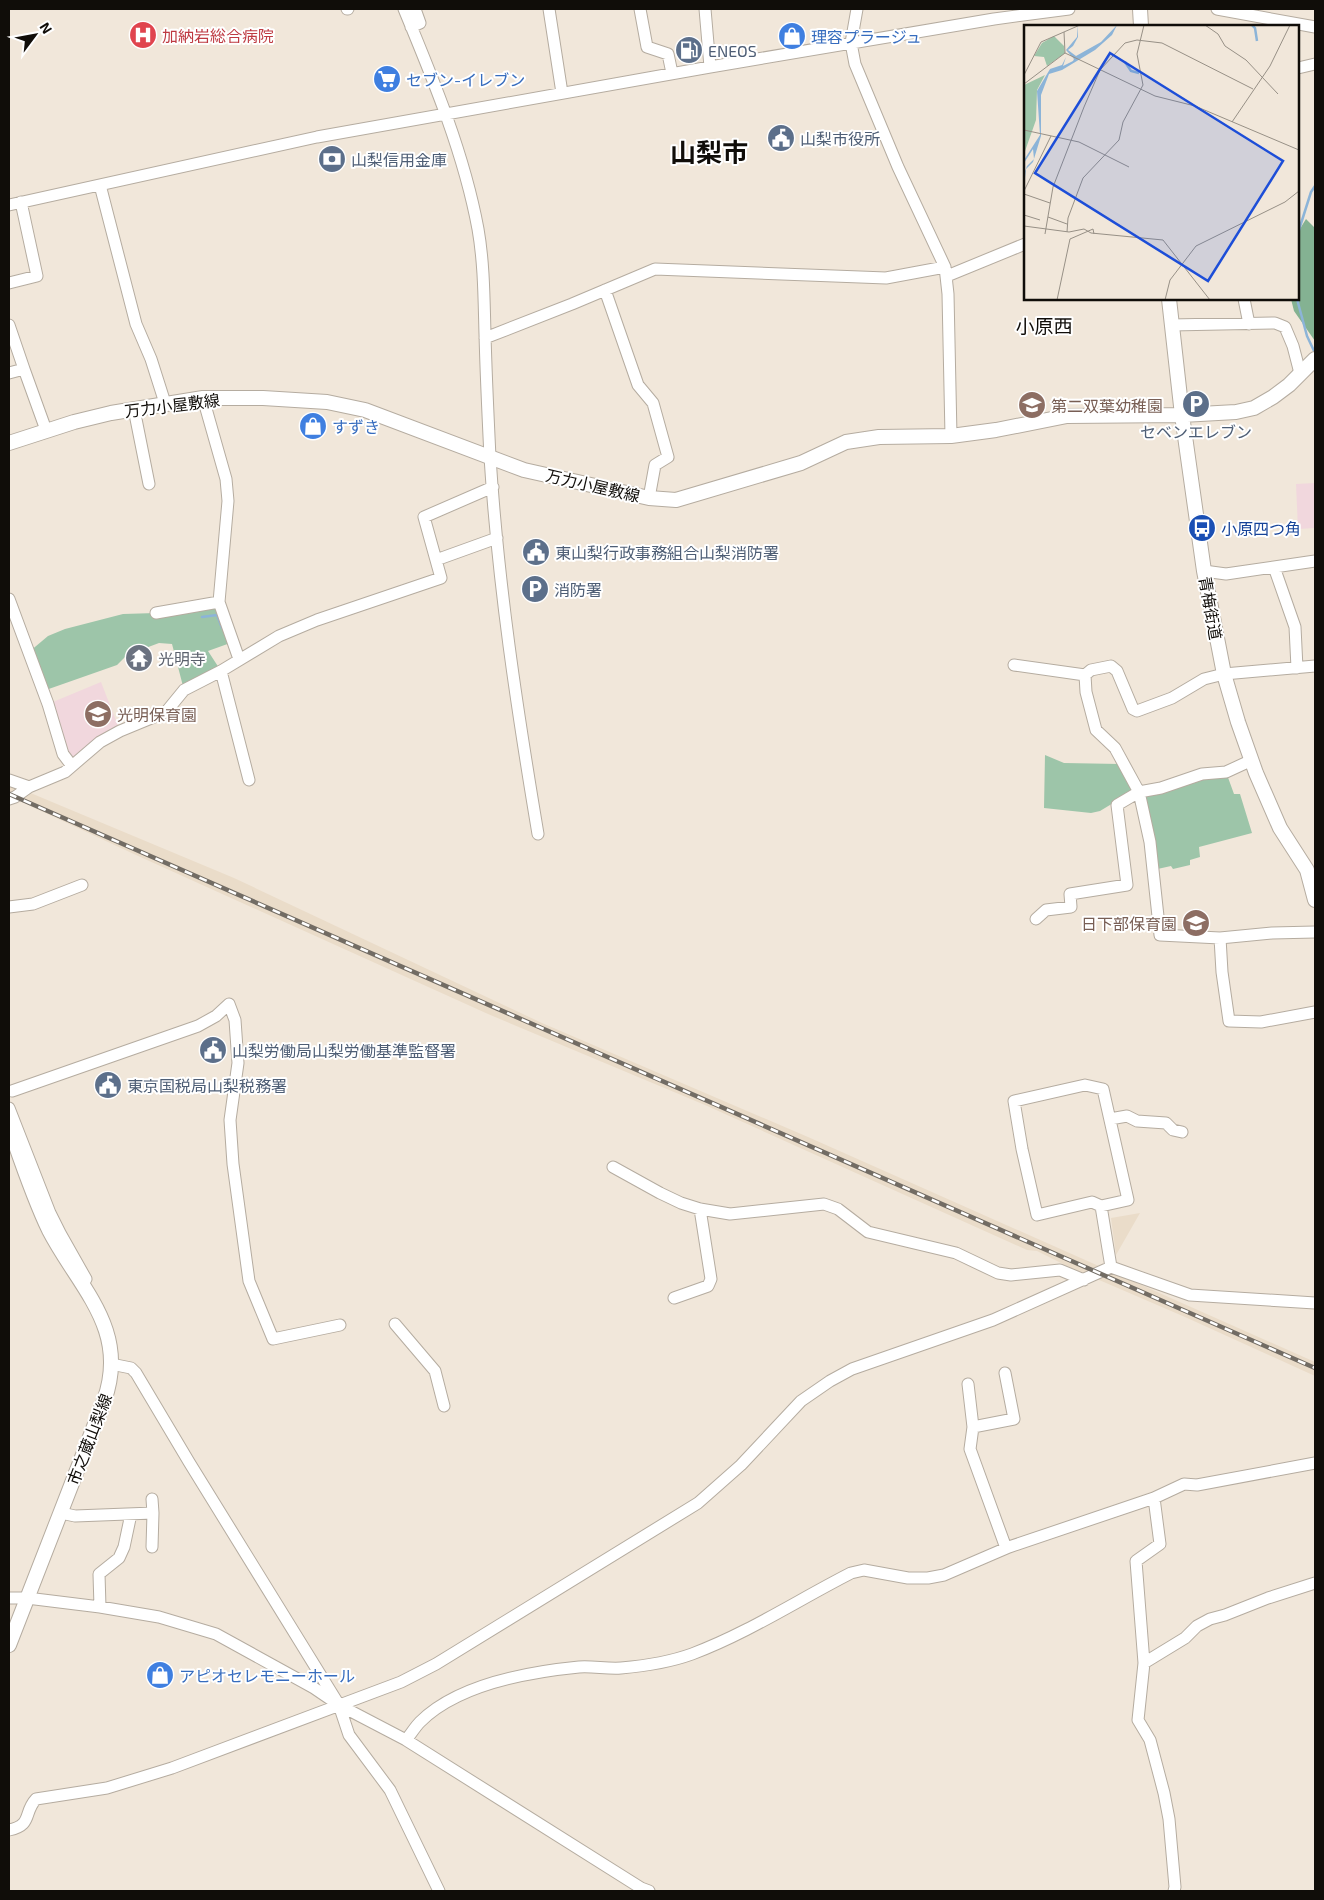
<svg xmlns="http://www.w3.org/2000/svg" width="1324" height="1900" viewBox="0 0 1324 1900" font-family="'Exo 2','Noto Sans JP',sans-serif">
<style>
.built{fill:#eadcc9}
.education{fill:#f1d7dd}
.green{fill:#9dc5a9}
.forest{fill:#84b292}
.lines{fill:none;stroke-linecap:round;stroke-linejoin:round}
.stream{stroke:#8cb4d8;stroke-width:2.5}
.minor-casing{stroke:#b5aca0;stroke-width:13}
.major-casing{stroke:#b5aca0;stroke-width:16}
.minor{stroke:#fff;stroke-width:11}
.major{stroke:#fff;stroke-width:14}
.rail-casing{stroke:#726c64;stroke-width:4.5}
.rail{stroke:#fff;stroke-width:2.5;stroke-dasharray:8;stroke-linecap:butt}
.labels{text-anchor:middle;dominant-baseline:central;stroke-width:4;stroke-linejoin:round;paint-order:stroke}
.health-label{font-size:16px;fill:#be3a42;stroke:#fff;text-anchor:start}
.shop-label{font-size:16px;fill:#366cbe;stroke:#fff;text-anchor:start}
.service-label{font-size:16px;fill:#4e5e75;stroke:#fff;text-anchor:start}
.street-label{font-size:16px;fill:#100d09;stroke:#fff}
.education-label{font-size:16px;fill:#785e54;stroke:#fff;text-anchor:start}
.transit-label{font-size:16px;fill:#164399;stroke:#fff;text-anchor:start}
.worship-label{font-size:16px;fill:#5b616d;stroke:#fff;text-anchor:start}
.quarter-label{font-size:19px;fill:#100d09;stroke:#fff}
.town-label{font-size:26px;font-weight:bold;fill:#100d09;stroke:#fff}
.inset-river{fill:none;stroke:#8cb4d8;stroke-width:2.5}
.inset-road{fill:none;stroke:#979086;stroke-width:1}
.view{fill:#1d4ed8;fill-opacity:0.15;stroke:#1d4ed8;stroke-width:2.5}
.inset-edge{fill:none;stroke:#100d09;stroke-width:2.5}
</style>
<rect width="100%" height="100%" fill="#f1e7da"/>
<!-- built -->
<path class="built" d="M9,784l225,94 308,145 266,114 507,225v14l-130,-59 -116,-50 -32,-16 -10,-1 -322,-145 -217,-91 -352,-159 -127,-59z
M1140,1213l-24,42 -5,-37z"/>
<!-- education -->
<path class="education" d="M1315,483v45l-17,1 -2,-45z
M101,682l19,49 -48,35 -24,-62z"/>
<!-- green -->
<path class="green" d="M219,602l14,40 -25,9 13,20 -37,19 -12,-46 -13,-1 -32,12 -10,10 -74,26 -14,-39 19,-16 17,-7 58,-15 33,-1z
M1045,755l19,8 56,1 13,27 -33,20 -9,2 -47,-5z
M1226,772l8,22h6l12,39 -53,14 1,10 -10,3v5l-17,4 -2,-3 -18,4 -15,-74z"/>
<!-- forest -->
<path class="forest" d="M1306,219l9,9v113l-21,-30 -3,-12h7v-67z"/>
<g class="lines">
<!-- stream -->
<path class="stream" d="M1298,233l13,-41 4,-6
M1297,299l10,37 8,17
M202,617l15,-2 5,13"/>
<!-- minor casing -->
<g class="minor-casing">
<path id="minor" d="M347,9h1
M404,9c29,70 60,144 74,220 6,34 6,70 7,105 1,41 3,82 5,123 8,127 27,252 48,377
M549,9l13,84
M640,9l7,38 21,7 4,19
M705,9l5,58
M857,9l-6,34 4,21 43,103 47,100 3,27 3,142
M1217,9l98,18
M411,27l9,-4 -5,-14
M1298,68l17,-4
M100,185l36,139 15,35 14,44
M9,205l308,-68 393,-70 284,-48 75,-10
M947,276l78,-32
M9,283l28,-7 -16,-74
M605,290l33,95 15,18 15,54 -13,8 -6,33
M1244,299l5,25
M9,325l15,44
M1171,325l104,-2 10,4 8,19 7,27
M485,338l87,-34 83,-35 231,9 59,-11
M9,373l15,-4 22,61
M203,398l23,81 2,22 -9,101 20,57
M134,409l15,75
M436,560l61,-22
M1274,567l21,60 2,41
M1204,571l22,3 89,-13
M9,599l39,105 15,50 9,12
M156,613l63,-11
M1014,665l71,10 6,-5 20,-4 6,5 16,38 4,2 35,-13 32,-19 20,-5 91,-8
M221,671l28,109
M1085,675l1,17 10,38 19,18 24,44 11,50 10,93 60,3 52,-5 43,-1
M9,780l20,7
M9,799l6,-2 14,-10 36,-15 35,-30 20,-11 46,-19 18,-22 37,-19 58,-35 38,-16 124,-42 -17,-61 69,-30
M9,907l24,-3 49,-19
M1036,919l10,-9 25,-3 -1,-13 57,-9 -10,-80 22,-13 22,-4 41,-14 24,-2 26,-12
M1220,938l2,34 7,49 32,1 54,-10
M1085,1085l18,4 25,111 -27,6 -9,-4 -55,13 -15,-66 -8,-48z
M12,1091l186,-65 18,-10 13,-12 6,16 3,43 -8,57 3,44 16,117 24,58 67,-14
M9,1108l41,105 10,20 26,46
M1110,1119l17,-3 10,5 29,2 7,7 9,2
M613,1167l47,26 21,10 19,6 30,5 94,-10 14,5 30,23 88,21 42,20 13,2 49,-5 24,10
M1101,1206l10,61
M1111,1267l79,28 125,8
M674,1298l34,-12 3,-7 -11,-70
M395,1324l40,47 9,35
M111,1364l20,4 5,5 53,89 150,243 10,30 41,55 49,101
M968,1384l5,43 -3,22 36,99
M973,1427l41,-8 -9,-46
M1154,1498l6,46 -24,17 8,102 -6,57 12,20 14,53 5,26 6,68 -1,4
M152,1499l1,14
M61,1513l14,3 78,-3 -1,34
M9,1598h18l73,9 59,10 57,17 98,54 25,17 67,35 235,148 8,3
M100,1607l-1,-33 20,-16 5,-11 7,-33
M1144,1663l41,-25 12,-12 13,-7 15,-4 43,-17 47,-15
M406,1740c5,-6 9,-13 14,-18 37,-37 108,-50 159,-55 14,-1 28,2 42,1 23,-2 49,-6 71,-14 56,-21 106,-54 159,-81l13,-3 44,8h20l16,-3 65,-28 145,-49 30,-14 13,1 118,-22
M9,1830c24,-5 14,-17 27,-31l71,-11 65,-20 229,-86 35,-18 262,-161 43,-38 60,-64 29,-20 22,-12 141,-49 118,-53"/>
</g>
<!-- major casing -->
<g class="major-casing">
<path id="major" d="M1140,9l1,17
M1169,299l13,116 22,156 20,103 14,48 18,51 24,55 27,42 8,30
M9,443l65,-21 37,-9 92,-15h60l64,4 38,8 159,60 125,28 27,2 125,-37 45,-21 33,-5 72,-1 45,-6 71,-14 115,-1 54,-3 18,-4 19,-11 16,-12 26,-26
M9,1126c12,34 24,71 40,104 30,58 81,99 55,171l-95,244"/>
</g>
<!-- minor -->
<use href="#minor" class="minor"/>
<!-- major -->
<use href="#major" class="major"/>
<!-- rail casing -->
<g class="rail-casing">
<path id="rail" d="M9,794l1306,574"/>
</g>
<!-- rail -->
<use href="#rail" class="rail"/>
</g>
<!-- icons -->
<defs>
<g id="hospital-disc" transform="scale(1.4375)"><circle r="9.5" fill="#e0444e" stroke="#fff"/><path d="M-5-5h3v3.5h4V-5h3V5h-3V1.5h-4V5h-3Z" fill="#fff"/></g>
<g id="shop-disc" transform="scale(1.4375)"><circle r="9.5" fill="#3f7fe0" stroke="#fff"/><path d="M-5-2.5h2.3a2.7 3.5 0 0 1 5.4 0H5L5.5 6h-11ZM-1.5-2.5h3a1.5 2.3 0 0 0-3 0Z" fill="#fff"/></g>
<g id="fuel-disc" transform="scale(1.4375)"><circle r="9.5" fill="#5c6f8a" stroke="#fff"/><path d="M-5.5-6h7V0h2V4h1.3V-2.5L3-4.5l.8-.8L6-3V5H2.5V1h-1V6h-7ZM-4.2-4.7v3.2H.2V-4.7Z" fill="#fff"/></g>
<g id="supermarket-disc" transform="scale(1.4375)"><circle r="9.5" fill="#3f7fe0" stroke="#fff"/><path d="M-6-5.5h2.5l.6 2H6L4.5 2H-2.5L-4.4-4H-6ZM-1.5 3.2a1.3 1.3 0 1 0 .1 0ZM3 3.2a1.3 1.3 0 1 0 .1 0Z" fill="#fff"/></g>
<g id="civic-disc" transform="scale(1.4375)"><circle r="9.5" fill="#5c6f8a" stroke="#fff"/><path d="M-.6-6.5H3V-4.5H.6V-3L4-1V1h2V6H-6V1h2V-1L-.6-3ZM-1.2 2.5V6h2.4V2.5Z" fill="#fff"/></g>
<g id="bank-disc" transform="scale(1.4375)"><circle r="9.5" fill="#5c6f8a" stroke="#fff"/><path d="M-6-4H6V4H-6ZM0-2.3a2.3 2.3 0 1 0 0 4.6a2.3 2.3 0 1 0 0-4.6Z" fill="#fff"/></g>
<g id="parking-disc" transform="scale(1.4375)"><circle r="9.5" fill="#5c6f8a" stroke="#fff"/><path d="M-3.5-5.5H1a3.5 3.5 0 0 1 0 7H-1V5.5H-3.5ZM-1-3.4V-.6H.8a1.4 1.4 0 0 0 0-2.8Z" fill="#fff"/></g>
<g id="school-disc" transform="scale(1.4375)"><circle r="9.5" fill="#8d6e63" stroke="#fff"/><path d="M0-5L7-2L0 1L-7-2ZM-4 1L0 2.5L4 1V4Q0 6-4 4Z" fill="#fff"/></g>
<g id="bus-disc" transform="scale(1.4375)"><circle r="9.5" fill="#1a4fb4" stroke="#fff"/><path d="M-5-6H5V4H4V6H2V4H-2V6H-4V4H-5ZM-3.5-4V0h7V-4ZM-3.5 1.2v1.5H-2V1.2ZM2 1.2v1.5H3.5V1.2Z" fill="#fff"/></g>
<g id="temple-disc" transform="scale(1.4375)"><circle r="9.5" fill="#6b7280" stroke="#fff"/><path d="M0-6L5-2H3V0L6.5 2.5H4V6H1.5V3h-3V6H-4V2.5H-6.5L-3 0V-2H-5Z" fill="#fff"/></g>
</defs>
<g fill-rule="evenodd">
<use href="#hospital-disc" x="143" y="35"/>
<use href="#shop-disc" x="792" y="36"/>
<use href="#fuel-disc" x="689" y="50"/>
<use href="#supermarket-disc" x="387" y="79"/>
<use href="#civic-disc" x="781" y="138"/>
<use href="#bank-disc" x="332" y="159"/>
<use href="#parking-disc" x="1196" y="404"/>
<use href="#school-disc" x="1032" y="405"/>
<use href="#shop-disc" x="313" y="426"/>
<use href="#bus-disc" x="1202" y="528"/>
<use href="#civic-disc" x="536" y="552"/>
<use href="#parking-disc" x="535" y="589"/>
<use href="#temple-disc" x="139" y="658"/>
<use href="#school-disc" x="98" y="714"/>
<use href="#school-disc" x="1196" y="923"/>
<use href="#civic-disc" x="213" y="1050"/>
<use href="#civic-disc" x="108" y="1085"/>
<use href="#shop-disc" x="160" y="1675"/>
</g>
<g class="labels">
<!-- health labels -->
<g class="health-label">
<text x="162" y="35">加納岩総合病院</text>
</g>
<!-- shop labels -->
<g class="shop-label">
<text x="811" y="36">理容プラージュ</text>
<text x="406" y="79">セブン-イレブン</text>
<text x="332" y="426">すずき</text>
<text x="179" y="1675">アピオセレモニーホール</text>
</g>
<!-- service labels -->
<g class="service-label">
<text x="708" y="50">ENEOS</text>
<text x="800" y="138">山梨市役所</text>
<text x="351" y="159">山梨信用金庫</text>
<text x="1196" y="431" text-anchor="middle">セベンエレブン</text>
<text x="555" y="552">東山梨行政事務組合山梨消防署</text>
<text x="554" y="589">消防署</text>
<text x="232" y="1050">山梨労働局山梨労働基準監督署</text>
<text x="127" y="1085">東京国税局山梨税務署</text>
</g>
<!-- street labels -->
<g class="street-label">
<text transform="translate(172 405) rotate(-7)">万力小屋敷線</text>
<text transform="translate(593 485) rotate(13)">万力小屋敷線</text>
<text transform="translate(1211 608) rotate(80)">青梅街道</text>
<text transform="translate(89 1439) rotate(-69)">市之蔵山梨線</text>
</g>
<!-- education labels -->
<g class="education-label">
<text x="1051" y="405">第二双葉幼稚園</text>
<text x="117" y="714">光明保育園</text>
<text x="1177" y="923" text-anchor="end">日下部保育園</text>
</g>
<!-- transit labels -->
<g class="transit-label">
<text x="1221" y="528">小原四つ角</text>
</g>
<!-- worship labels -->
<g class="worship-label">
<text x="158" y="658">光明寺</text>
</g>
<!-- quarter labels -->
<g class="quarter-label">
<text x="1044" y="325">小原西</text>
</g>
<!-- town labels -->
<g class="town-label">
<text x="709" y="151">山梨市</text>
</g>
</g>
<!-- overview -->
<g transform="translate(1024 25)">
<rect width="275" height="275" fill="#f1e7da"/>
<path d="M30,11l10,10 1,7 -18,13 -3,-9 -10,-1 8,-13zM21,50l-8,15 -1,30 -12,34v-69z" fill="#9dc5a9"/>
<path d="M54,0v12l-5,9 -5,4 8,6 25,-14 16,-17 -5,10 -17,15 -33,20 -13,4 -8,21v41l-8,26 -7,7 -1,9 -1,4v-10l1,2v-3l2,-5 7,-7 -1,-10 -9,14v-3l16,-25 -3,-44 13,-22 12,-4 4,-8 -3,9 10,-5 1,-2 -8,-9 11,-13z" fill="#8cb4d8"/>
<path class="inset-river" d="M228,0l3,3 2,13M101,37l6,9 8,2"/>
<path class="inset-road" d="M181,0l13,9 7,12 21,14 32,34M40,7l1,21 15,7 75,36 40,10 104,44M0,50l17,-33 39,-17M0,59l41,-31M208,97l38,-56 20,-41M0,105l55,12 50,25M0,166l27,-55M0,169l26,9M0,190l16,5M24,192l19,7M0,201l45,6 15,-3 7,4 72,7 47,60M43,207l1,-14 15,-40 36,-38 4,-18 20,-37 -6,-31 7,-29M21,209l8,-47 31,-80 16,-37 25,-27 12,-3 25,3 91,46M33,275l13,-61 23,-10 1,5M141,275l5,-20 26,-34 89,-44 14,-11"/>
<path class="view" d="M86,28l173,108 -75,120 -173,-108z"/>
<rect width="275" height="275" class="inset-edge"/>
</g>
<!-- border -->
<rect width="1324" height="1900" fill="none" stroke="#100d09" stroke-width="20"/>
<!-- north arrow -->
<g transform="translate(35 35) rotate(58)" stroke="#ffffff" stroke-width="4" paint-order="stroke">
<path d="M0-4L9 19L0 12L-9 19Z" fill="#100d09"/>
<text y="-8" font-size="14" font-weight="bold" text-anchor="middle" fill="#100d09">N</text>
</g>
</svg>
